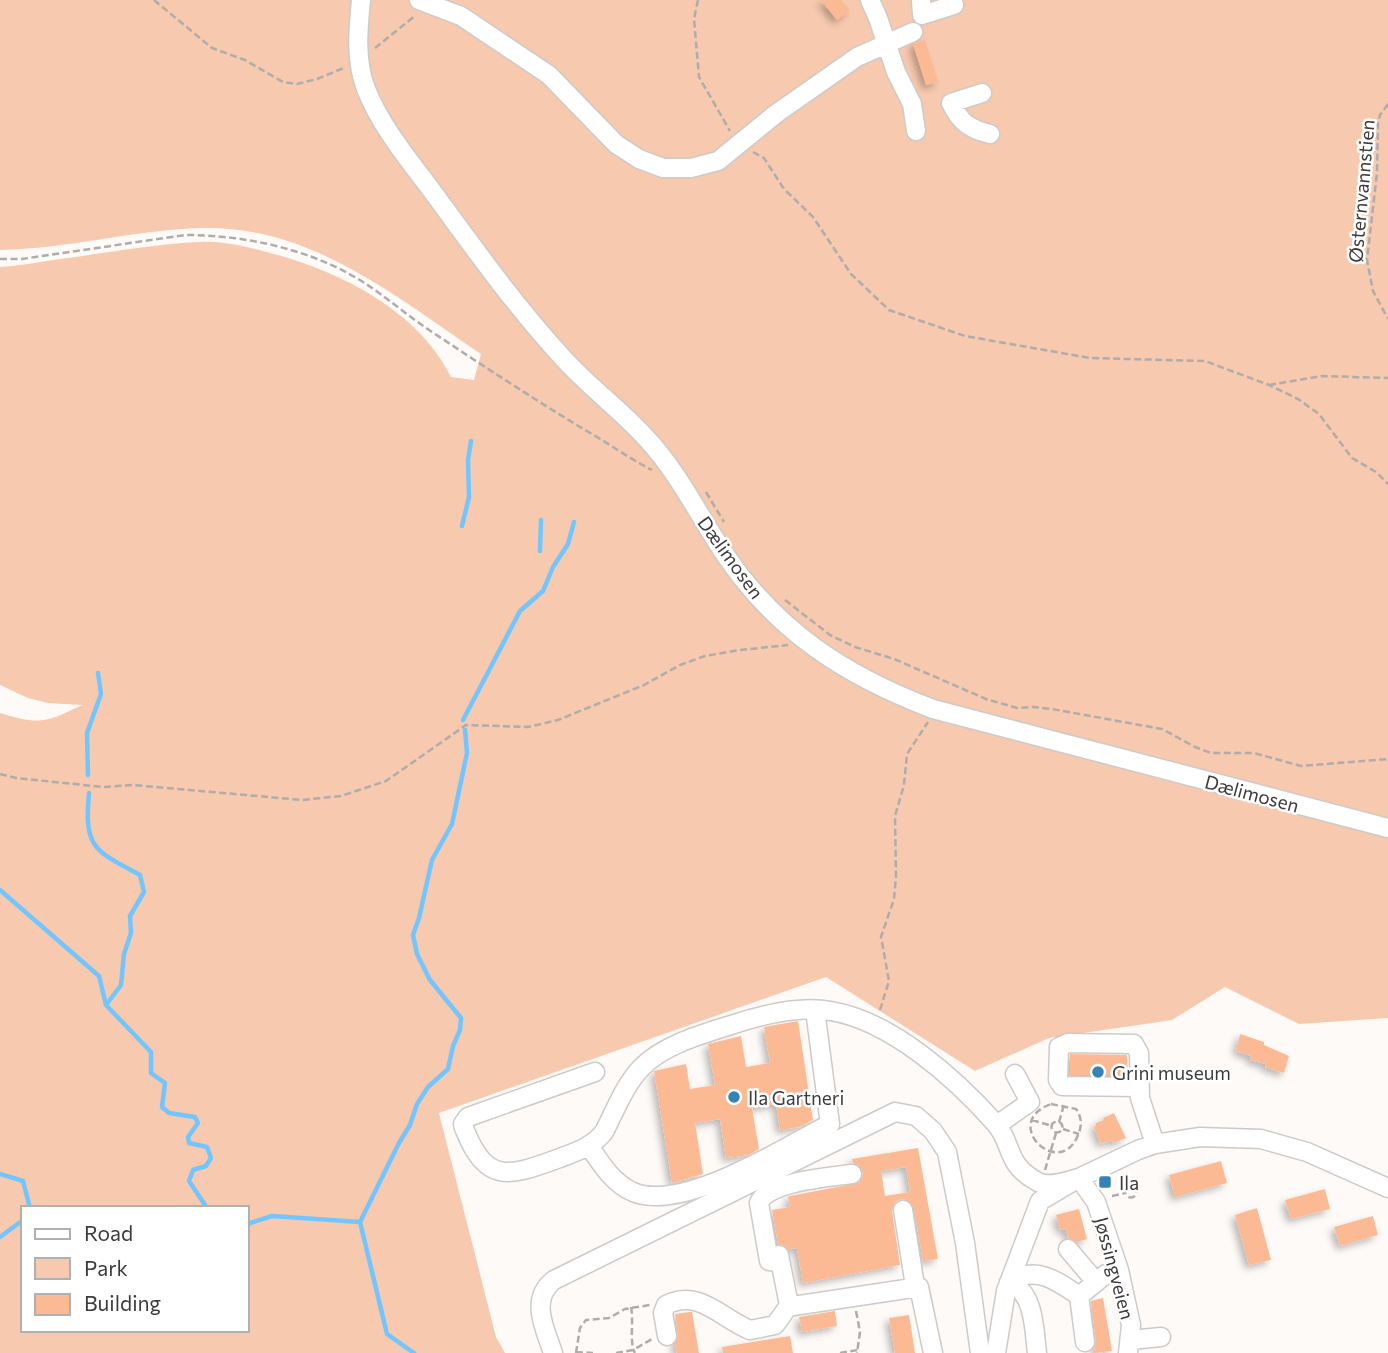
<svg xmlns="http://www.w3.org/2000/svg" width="1388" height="1353" viewBox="0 0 1388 1353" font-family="Commissioner,sans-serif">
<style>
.green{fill:#f7c9ae;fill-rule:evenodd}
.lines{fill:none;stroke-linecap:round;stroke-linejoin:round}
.stream{stroke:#73c5fe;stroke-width:4.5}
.building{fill:#fbba94;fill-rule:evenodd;filter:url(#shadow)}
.minor-casing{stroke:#cdcac8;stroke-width:21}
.path{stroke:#afacab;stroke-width:2.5;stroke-dasharray:7 3.5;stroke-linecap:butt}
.minor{stroke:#fff;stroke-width:18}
.poi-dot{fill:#3582b5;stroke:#fff;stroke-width:2.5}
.labels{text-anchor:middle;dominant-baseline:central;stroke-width:5;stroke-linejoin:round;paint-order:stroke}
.street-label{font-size:19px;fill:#3c3a3a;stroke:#fff}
.poi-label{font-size:19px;fill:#3c3a3a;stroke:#fff;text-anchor:start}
</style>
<defs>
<filter id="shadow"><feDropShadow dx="-4" dy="4" stdDeviation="3.5" flood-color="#0004"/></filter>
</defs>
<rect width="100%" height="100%" fill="#fefaf8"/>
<!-- green -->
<path class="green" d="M0,0h1388v1018l-89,6 -74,-37 -53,33 -123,18 -74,33 -149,-94 -387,136 57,224 9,16h-505v-640c40,12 45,10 82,-8l-34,-2 -20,-5 -28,-13v-418c17,-1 35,-4 53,-7 48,-6 98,-16 147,-18 21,-1 43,4 63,9 72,18 154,57 188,126l23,3 7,-26c-86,-58 -171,-129 -280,-126 -68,2 -134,21 -201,22zM23,1208h224v122h-224z"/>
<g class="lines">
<!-- stream -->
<path class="stream" d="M462,526l7,-29 -1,-37 3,-19
M540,551l1,-31
M463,720l57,-109 23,-20 10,-24 15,-23 6,-22
M88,775l-1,-42 14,-39 -3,-21
M89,793c-5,54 4,57 51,82l4,17 -14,24 1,17 -7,21 -3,31 -15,20
M0,890l99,86 7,29 45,47v21l14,10 -3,24 7,6 26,4 3,6 -10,14 1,6 18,4 4,11 -5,8 -13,4 -4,11 18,27
M0,1174l23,7 7,27
M360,1222l39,-79 11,-18 7,-21 11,-17 20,-18 5,-23 7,-16 1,-12 -31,-38 -13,-26 -4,-19 6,-17 13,-58 20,-36 15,-71 -2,-23
M247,1224l25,-8 88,6 27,112 27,19
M0,1237l23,-17"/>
</g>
<!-- building -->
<path class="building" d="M821,0h20l9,10 -13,10z
M925,40l13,42 -12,3 -13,-41z
M798,1021l15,99 -14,7 -19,3 -4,-26 -24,4 7,41 -11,6 -22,3 -6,-39 -25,4 8,51 -31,9 -18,-112 32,-7 4,25 25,-4 -7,-41 33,-8 5,31 24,-4 -6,-36z
M1240,1034l24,8v3l25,11 -5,17 -19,-6 1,-3 -16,-4 1,-4 -15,-5z
M1070,1054l57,1 1,20h-58z
M1114,1113l12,25 -13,5 -1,-3 -11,4 -7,-17 2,-1v-3l8,-3 -1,-2z
M918,1148l20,111 -15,2 -9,-53 -6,-8 -7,-1 -6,3 -3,9 8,54 -97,18 -6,-35 -9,1 -5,-4 -5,-1 -6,-34 18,-3 -2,-10 2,-1 68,-13 4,-4 1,-7 -2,-5 -8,-4 -1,-4zM906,1167l4,25 -25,4 -4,-25z
M1221,1161l6,22 -52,14 -6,-22z
M1325,1189l5,20 -39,10 -6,-19z
M1257,1208l14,52 -22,5 -14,-50z
M1079,1209l8,30 -10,3 -9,-4 -2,-9 -6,1 -4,-15z
M1373,1216l5,19 -38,11 -6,-19z
M1103,1298l9,53 -18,2 2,-12 -5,-40z
M835,1311l2,15 -35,6 -3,-15z
M689,1312h3l7,41h-22l-2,-9 3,-10 -3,-20z
M909,1315l6,38h-20l-6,-35z
M790,1336l3,17h-70l-1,-6z"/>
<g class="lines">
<!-- minor casing -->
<g class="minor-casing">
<path id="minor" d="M361,0c-3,30 -6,60 5,89 16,40 44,72 69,106 41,56 81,112 128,163 26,29 58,52 84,81 31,33 52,77 77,114 53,79 122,123 209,156l455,119
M419,0l42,16 88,59 67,69 23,15 24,9h28l27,-7 59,-48 80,-56 56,-25
M870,0l8,18 18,54 16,32 4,27
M921,0l1,15 32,-10
M982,93l-31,10c9,19 18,26 39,31
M595,1072l-127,45 -5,7 1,4c22,56 44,49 93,31 18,-7 34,-11 47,-27 11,-21 20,-46 37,-64 22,-23 61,-34 90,-43 30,-10 68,-20 100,-14 60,10 124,67 164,112 19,21 9,41 43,59 12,6 29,-1 41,-4
M1139,1087l-77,-1 -4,-6 1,-33 9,-4 66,1 5,9 1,45 15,46
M997,1125l33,-23 -15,-28
M589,1146c12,18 24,37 44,46 50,21 151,-45 197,-68l-15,-114
M1079,1178l17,24 23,68 12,55 -3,28
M903,1210l12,76
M1068,1249l28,33
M779,1255l9,45 5,6 126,-19 14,66
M780,1262l-11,-1 -10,-58c9,-22 71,-26 93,-29
M1009,1282c26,11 25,47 28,71
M1009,1282c26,-17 47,-2 70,14
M667,1336l-4,-23 3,-8c33,-17 56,14 84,25l25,-5 15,-21
M1131,1340l30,-3
M1085,1342l-6,-46 27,-22 13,-4
M553,1353c-8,-24 -24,-54 1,-73l341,-168 21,4 17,15 14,21 18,91 15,110
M996,1353l10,-62 34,-90 39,-23 59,-28 17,-6 45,-7 61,2 46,13 81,36"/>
</g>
<!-- path -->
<path class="path" d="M154,0l58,48 33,12 38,22 14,2 20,-5 29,-12
M698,0l-4,19 5,58 31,54
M375,48l41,-33
M1388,104l-8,11 -2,8 -1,50 -10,87 6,31 15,28
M753,152l11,6 20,31 29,28 38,57 38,36 76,26 125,22 115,3 64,24 29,14 21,15 33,44 24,14 12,12
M0,259h22l163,-24c64,0 134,16 187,53 20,14 39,30 60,44 56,37 112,74 170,108 16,10 32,21 50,30
M1269,385l53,-9 66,2
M706,492l18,30
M785,600l45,35 25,12 39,12 92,40 31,9 16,-1 19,2 110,20 33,18 16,6h43l47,13 87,-7
M0,774l16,4 87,9 30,-2 169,15 39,-4 45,-15 80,-56 62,2 30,-7 86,-35 36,-20 25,-9 35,-6 48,-5
M880,1010l9,-29 -8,-44 13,-38 2,-23 -1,-60 9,-31 3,-31 21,-32
M1051,1104l25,5c6,8 6,17 2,26 -18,46 -79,-12 -27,-31z
M1032,1120l20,6
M1051.5 1127a5.5 5.5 0 1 1 11 0a5.5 5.5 0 1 1-11 0Z
M1059,1122l5,-17
M1063,1129l16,5
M1045,1170l11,-37
M1126,1173l3,14
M1125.5 1192a5.5 5.5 0 1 1 11 0a5.5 5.5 0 1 1-11 0Z
M1112,1196l13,-3
M631,1307c3,14 -2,36 4,46
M856,1311l4,21 -3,21
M576,1352l17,1
M576,1353l4,-25 6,-8 23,-2 16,-9 25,-4
M616,1353l17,-3 19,-11
M840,1353l18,-3"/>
<!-- minor -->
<use href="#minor" class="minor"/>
</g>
<!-- markers -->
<g class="poi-dot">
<circle cx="1098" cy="1072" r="7"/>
<circle cx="734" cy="1097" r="7"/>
<rect x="1098" y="1175" width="14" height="14" rx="3.5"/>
</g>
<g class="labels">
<!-- street labels -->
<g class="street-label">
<text transform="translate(1361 191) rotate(-85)">Østernvannstien</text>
<text transform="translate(731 557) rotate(54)">Dælimosen</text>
<text transform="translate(1252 793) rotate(15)">Dælimosen</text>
<text transform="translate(1115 1268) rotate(75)">Jøssingveien</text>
</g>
<!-- poi labels -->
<g class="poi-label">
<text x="1112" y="1072">Grini museum</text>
<text x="748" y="1097">Ila Gartneri</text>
<text x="1119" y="1182">Ila</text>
</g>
</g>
<!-- legend -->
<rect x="21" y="1206" width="228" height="126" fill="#ffffff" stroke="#b1b0b0" stroke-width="2"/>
<rect x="35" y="1229" width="35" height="10" fill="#ffffff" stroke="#b1b0b0" stroke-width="2"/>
<text x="84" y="1241" font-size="21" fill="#3c3a3a">Road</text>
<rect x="35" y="1258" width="35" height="21" fill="#f7c9ae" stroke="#b1b0b0" stroke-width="2"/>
<text x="84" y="1276" font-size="21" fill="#3c3a3a">Park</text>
<rect x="35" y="1294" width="35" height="21" fill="#fbba94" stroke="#b1b0b0" stroke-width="2"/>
<text x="84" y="1311" font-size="21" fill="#3c3a3a">Building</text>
</svg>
